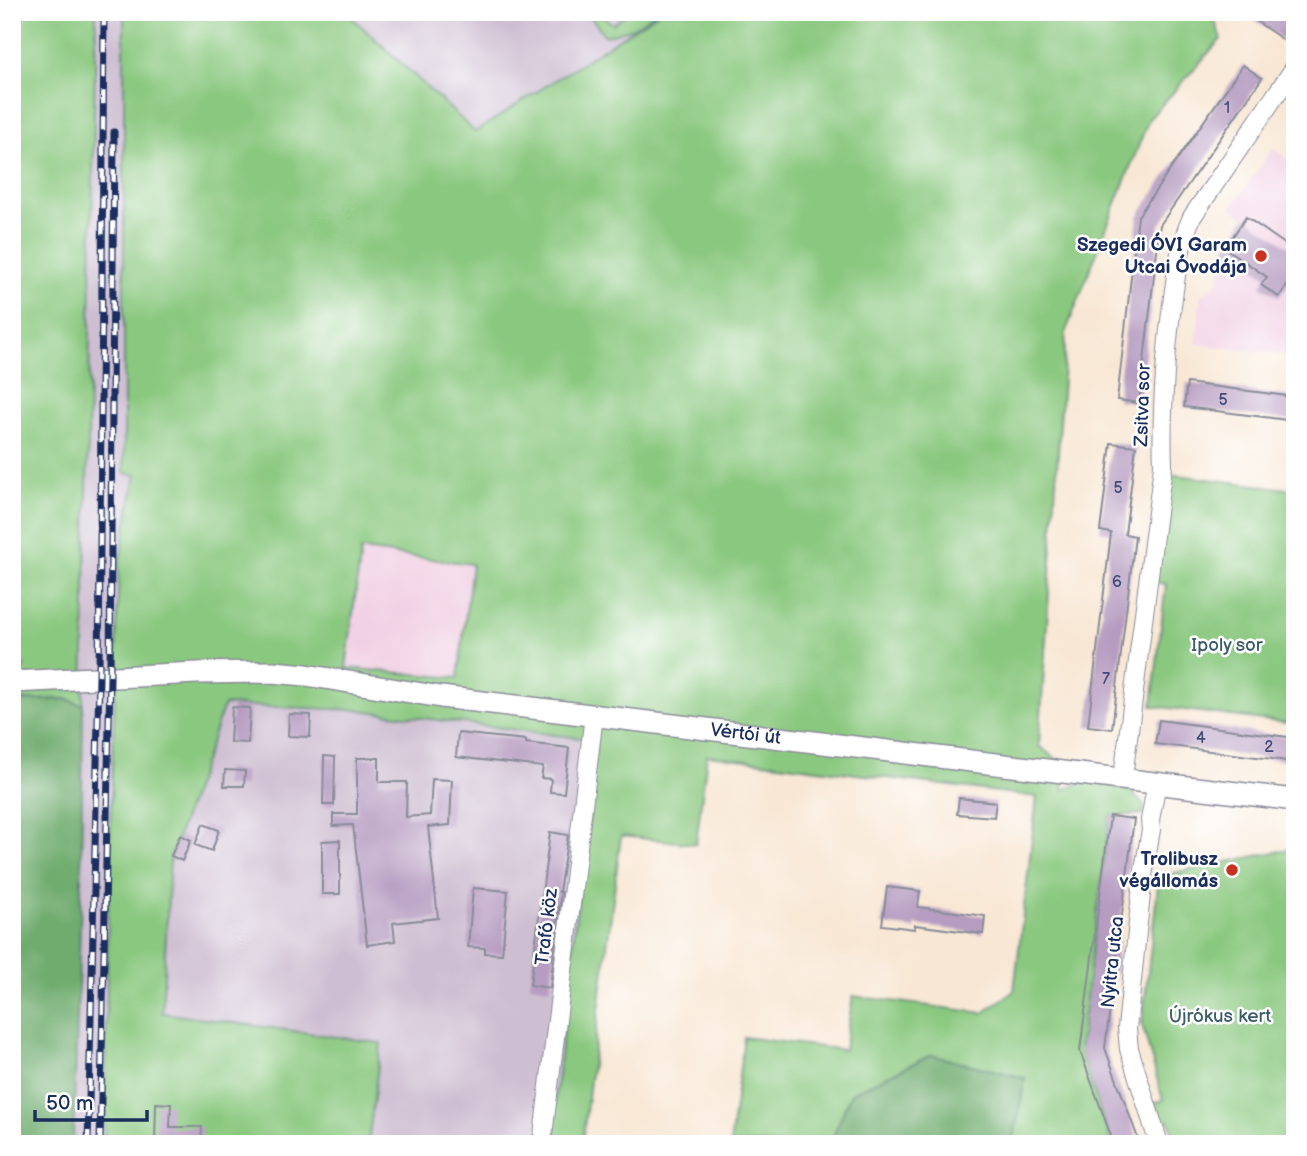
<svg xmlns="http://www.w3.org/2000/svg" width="1307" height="1156" viewBox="0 0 1307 1156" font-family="'Balsamiq Sans',sans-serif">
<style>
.built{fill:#f1d0e4}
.industrial{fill:#cebed1}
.green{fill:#8ac87f;stroke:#527c6e;stroke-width:2;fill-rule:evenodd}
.forest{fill:#6fac6e;stroke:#456e66;stroke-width:2}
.building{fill:#b69cc1}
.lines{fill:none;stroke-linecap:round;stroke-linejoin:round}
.minor-casing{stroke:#8a8b99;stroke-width:20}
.tertiary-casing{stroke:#8a8b99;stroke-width:24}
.minor{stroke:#fff;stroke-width:18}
.tertiary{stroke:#fff;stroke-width:21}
.rail-casing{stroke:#1b2f5e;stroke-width:7}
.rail{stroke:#fff;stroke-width:4.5;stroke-dasharray:13;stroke-linecap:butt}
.poi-dot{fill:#c8321e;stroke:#fff;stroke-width:2.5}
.labels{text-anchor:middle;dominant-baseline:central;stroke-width:5;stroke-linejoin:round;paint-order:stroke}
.number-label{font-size:16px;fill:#424a77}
.poi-label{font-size:19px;font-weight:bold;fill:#1b2f5e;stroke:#fff;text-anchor:end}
.street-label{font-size:19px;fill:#1b2f5e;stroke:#fff}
.park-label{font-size:19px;fill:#3c5d68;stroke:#fff}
</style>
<rect width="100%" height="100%" fill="#fff"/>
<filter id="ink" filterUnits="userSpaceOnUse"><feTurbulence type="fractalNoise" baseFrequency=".0143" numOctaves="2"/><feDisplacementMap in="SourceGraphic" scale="14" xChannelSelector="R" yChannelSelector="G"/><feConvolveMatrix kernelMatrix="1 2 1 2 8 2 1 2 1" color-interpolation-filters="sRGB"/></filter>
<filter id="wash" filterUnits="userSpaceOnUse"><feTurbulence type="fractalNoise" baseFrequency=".00686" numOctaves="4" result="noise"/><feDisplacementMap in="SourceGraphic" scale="28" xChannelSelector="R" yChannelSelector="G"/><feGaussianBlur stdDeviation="1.57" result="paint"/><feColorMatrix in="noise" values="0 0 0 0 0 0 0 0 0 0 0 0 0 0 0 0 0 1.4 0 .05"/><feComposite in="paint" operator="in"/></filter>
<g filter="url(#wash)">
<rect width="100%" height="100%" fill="#f8e7d4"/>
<!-- built -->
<path class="built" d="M1273,148l22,16v192l-99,-12 5,-51 6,1 1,-7h6l1,-4h4l3,-19 9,-12 -6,-4 21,-30 -15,-10z
M361,550l111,13 -14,115 -112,-10z"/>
<!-- industrial -->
<path class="industrial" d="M96,12h28v460l12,2 -17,91 -10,303 -5,276h-31l8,-249z
M346,12h314l-185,120z
M223,705l136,5 238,30 -47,404h-182l13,-101 -219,-29 8,-156z"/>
<!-- green -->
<path class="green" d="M12,12h84l-13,693 -17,-6 -54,2v-18l12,-17 -12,2z
M124,12h222l129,120 185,-120h552l9,27 -72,80 -83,212 -27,415 27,20 -3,24 22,-9 50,10 -1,5 9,7 1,11 -34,2 -30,229 2,11 30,88h-99l12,-66 -195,66h-100l14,-107 100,13 9,-54 130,17 31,-22 23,-194 -330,-42 -11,89 -75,-8 -39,308h-32l46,-404 -237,-30 -135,-5 -54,153 -8,155 219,30 -13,101h-264l5,-276 10,-303 17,-90 -12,-2zM361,550l111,14 -14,114 -112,-10z
M587,12h17l2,7 7,5 16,-12h27l-23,16 -28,8z
M1169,474l126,16v234l-143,-18 14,-122 -11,-1z
M1295,848v296h-118l-8,-23 -10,3 -6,-21 10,-3 -21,-76 17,-148z"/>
<!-- forest -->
<path class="forest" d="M66,699l17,6 -2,190 -8,249h-61v-443z
M931,1055l94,23 -12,66h-183l21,-51z"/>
<g id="blocks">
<!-- building -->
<path class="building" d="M1243,12h44l8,6v30z
M1243,65l19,13 -102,147 -21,178 -22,-3 21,-184z
M1246,217l49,34v23l-16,23 -18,-12 6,-8 -42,-29z
M1187,383l108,14v24l-111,-14z
M1111,443l25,3 -11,88 10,2 -23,193 -24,-3 23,-193 -11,-2z
M232,707l18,1 -2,35 -18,-1z
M289,714l22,1 -1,22 -22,-1z
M1159,720l136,18v24l-140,-18z
M458,733l68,7v3l43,5 -5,45 -14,-1 1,-13 -10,-1 2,-11 -87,-10z
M324,756l11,1 -1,48h-11z
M357,758h22v24h28l-1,35 24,-2 2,-36 20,1 -2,45 -22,2 10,91 -45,5 2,18 -28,4 -14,-120 -20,1v-12h24z
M225,770l20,1 -1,15h-20z
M959,798l37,4 -2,15 -37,-3z
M1110,816l24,3 -29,229 35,96h-26l-34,-93z
M203,824l16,6 -7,21 -17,-6z
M550,832l18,3 -9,57h2l-11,96 -20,-3z
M180,835l11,5 -9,21 -11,-5z
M340,840v54h-18v-53z
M887,887l33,4 -2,16 67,9 -2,18 -68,-9v4l-33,-4z
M473,888l35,3 -6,63 -17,-1v-5l-17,-1z
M156,1103l15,1 -1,23h32l-1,17h-46z"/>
</g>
</g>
<g filter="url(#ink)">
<use href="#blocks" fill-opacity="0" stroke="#8a8b99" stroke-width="2"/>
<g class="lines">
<!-- minor casing -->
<g class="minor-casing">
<path id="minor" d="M1123,777l40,-311c-2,-54 2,-107 9,-161 4,-30 7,-60 20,-88l103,-150
M1157,782l-7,38 1,10 -8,45 -16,153 2,21 30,95
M542,1144l52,-429"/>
</g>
<!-- tertiary casing -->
<g class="tertiary-casing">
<g id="tertiary">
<path id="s1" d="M12,682l185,-9 76,-1 33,3 135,22 854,103"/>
</g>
</g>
<!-- minor -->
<use href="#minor" class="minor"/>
<!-- tertiary -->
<use href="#tertiary" class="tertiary"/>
<!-- rail casing -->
<g class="rail-casing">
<path id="rail" d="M88,1144l11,-466 5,-666
M100,1144l10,-467 4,-545"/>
</g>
<!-- rail -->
<use href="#rail" class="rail"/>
</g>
</g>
<!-- markers -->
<g class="poi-dot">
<circle cx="1261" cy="256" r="7"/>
<circle cx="1232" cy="870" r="7"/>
</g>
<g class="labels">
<!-- number labels -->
<g class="number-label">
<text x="1227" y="108">1</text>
<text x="1223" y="400">5</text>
<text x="1118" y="488">5</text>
<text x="1117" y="582">6</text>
<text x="1106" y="679">7</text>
<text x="1201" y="738">4</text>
<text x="1269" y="747">2</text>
</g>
<!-- poi labels -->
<g class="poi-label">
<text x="1247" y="245">Szegedi ÓVI Garam<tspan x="1247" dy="22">Utcai Óvodája</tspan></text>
<text x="1218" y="859">Trolibusz<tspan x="1218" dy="22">végállomás</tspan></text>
</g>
<!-- street labels -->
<g class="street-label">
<text transform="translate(1143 405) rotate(-88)">Zsitva sor</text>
<text stroke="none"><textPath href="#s1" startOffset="738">Vértói út</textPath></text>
<text transform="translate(547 927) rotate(-83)">Trafó köz</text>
<text transform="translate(1113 962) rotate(-84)">Nyitra utca</text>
</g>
<!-- park labels -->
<g class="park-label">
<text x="1227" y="645">Ipoly sor</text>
<text x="1220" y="1016">Újrókus kert</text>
</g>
</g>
<!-- margin -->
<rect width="1307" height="1156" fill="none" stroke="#fff" stroke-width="42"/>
<!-- scale -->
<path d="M35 1110v10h112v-10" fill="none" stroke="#1b2f5e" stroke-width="3.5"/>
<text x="46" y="1110" font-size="21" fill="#1b2f5e" stroke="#ffffff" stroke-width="5" paint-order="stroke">50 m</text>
</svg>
